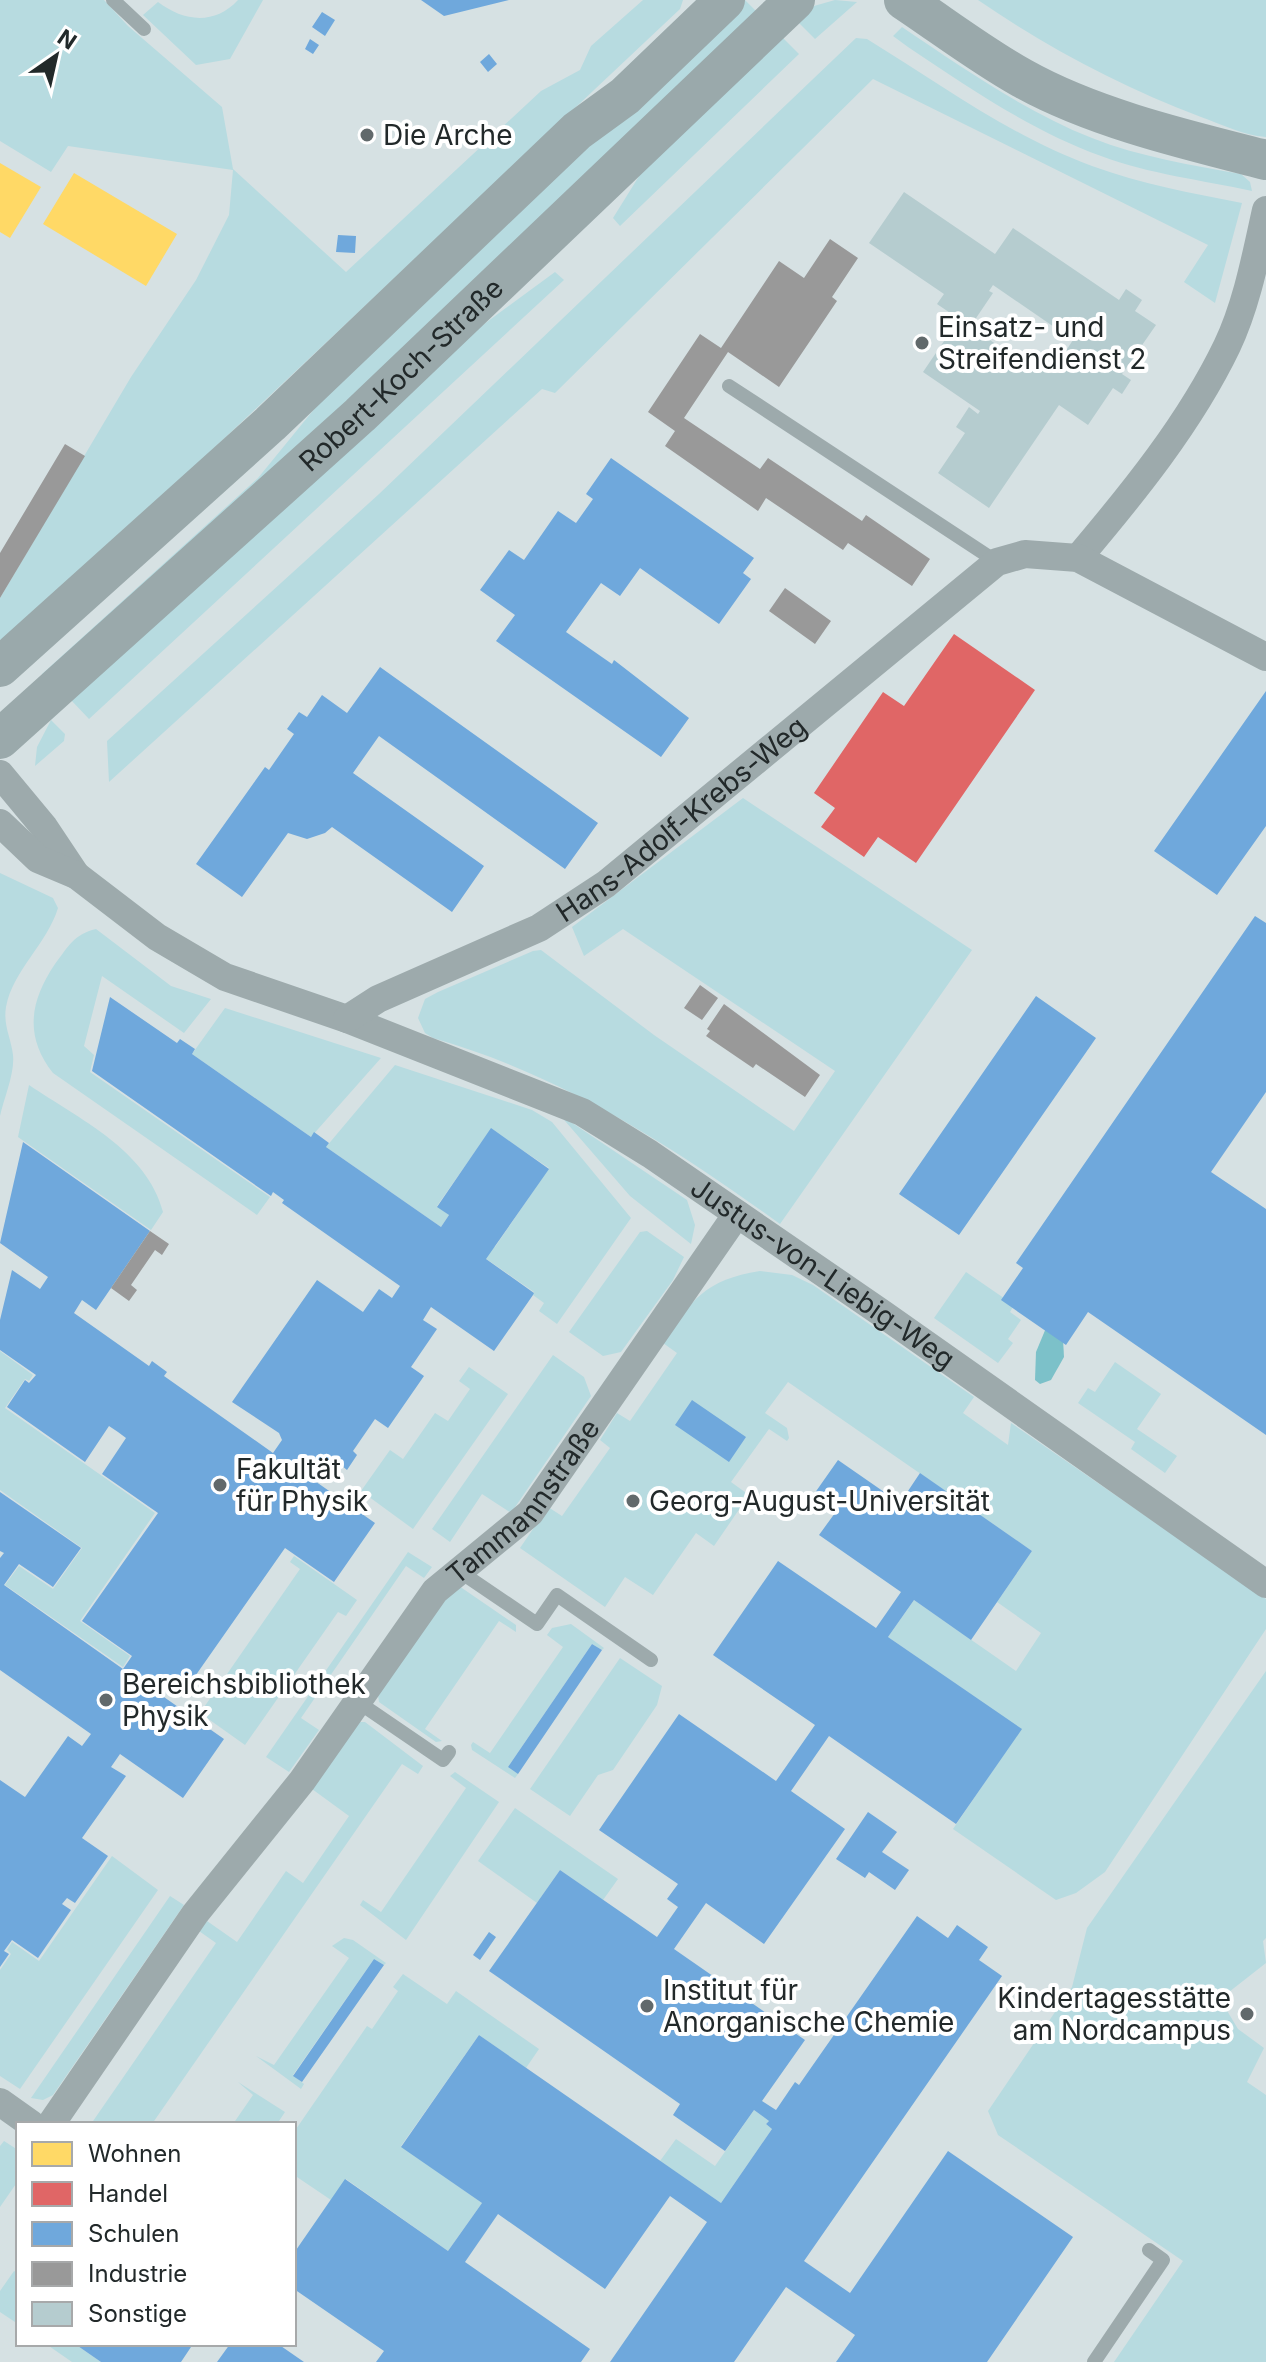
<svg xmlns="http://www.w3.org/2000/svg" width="1266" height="2362" viewBox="0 0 1266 2362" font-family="Inter,sans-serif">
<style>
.green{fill:#b7dbe0}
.water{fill:#7cc1c9}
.homes{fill:#ffd966}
.shops{fill:#e06666}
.schools{fill:#6fa8dc}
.industry{fill:#999}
.building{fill:#b5cccf;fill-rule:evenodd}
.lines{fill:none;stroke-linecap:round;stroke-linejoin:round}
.lane{stroke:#9daaac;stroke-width:14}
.street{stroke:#9daaac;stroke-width:28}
.secondary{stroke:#9aa9ab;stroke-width:40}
.poi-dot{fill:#61696b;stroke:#fff;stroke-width:3}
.labels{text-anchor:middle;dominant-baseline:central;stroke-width:8;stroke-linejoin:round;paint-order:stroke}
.poi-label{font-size:28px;fill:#22292a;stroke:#fff;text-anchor:start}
.street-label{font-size:28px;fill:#22292a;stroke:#fff}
</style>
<rect width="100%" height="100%" fill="#d6e1e3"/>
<!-- green -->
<path class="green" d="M0,0h104l24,26 94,81 11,62 113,103 195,-181 39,-21 11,-24 52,-46h40l-3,9 -589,555 -88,77 -3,-2v-41l131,-221 65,-97 33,-65 4,-45 -165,-24 -17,26 -51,-31z
M238,0h25l-33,59 -34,6 -53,-50 15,-13c25,19 56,24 80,-2z
M736,0h9l13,13 -495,469 -217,196 -4,-4 216,-196 62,-76z
M835,0l22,2 -42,37 -17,-17 16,-16z
M978,0h288v137c-23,-2 -43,-12 -65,-20 -79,-30 -153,-69 -223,-117z
M902,27c61,41 122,84 190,111 48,19 99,27 149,36l9,8 2,9c-50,-11 -103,-17 -151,-35 -69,-25 -132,-68 -193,-109l-15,-11z
M781,36l18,18 -179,172 -7,-8 28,-45z
M856,38l11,1c73,45 145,98 225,127 49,18 99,27 150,37l-27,100 -31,-21 24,-37 -335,-166 -318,314 -13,-4 -433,393 -2,-41 272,-247z
M555,272l9,8 -475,439 -18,-19 405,-370z
M51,720l14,14 -1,7 -29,25 2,-19z
M743,798l229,152 -192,274c-108,-78 -218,-149 -347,-186l-8,-5 -7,-15 7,-19 13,-7 95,-41 8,-1 113,85 140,96 41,-60 -212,-142 -39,27 -12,-29z
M0,873l53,25 5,10c-11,36 -45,62 -52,99 -3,18 5,31 7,48 2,18 -9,43 -13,61z
M96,929l75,57 40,13 -27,34 -82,-57 -18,70 10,9 -4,17 180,125 -13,18 -204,-142c-29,-37 -23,-72 2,-109 13,-17 19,-30 41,-35z
M225,1008l156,50 -70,79 -119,-83z
M395,1065l137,45 20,12 79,96 -74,106 -18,-13 5,-8 -11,-8 1,-3 -62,-43 23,-2 54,-79 -58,-39 -54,77 12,9 -8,12 -115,-80z
M29,1085c50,34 118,65 134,127l-12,18 -133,-93z
M559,1114l128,86 8,25 -4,19 -61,-48z
M647,1231l37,26 -11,23 -52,72 -18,4 -34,-24 71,-100z
M760,1271l32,4 21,10 161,112 -11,16 45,32 3,-22 255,176v30l-161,243 -29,21 -20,7 -103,-71 68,-100 -133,-92 26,-37 102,71 25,-38 -44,-31 35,-51 -244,-169 -23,31 22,15 2,10 -2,3 -18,-12 -38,53 18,13 -35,51 -18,-13 -43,62 -28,-18 -20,30 -85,-59 28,-41 14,9 48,-68 -10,-8 17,-27 13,8 47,-68 -14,-10c29,-44 42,-63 97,-72z
M966,1272l48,33 -4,7 11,8 -13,19 5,4 -15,20 -64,-45z
M0,1351l33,24 -4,6 -4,-2 -20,29 150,105 -75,108 50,35 -7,11 -118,-82 14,-19 34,23 29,-41 -82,-58z
M553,1355l31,22 7,19 -80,117 -29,-19 -32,48 -18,-13z
M1115,1362l46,32 -24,35 40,27 -12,17 -34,-24 4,-7 -57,-39 10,-15 7,4z
M469,1367l39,27 -95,135 -52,-38 29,-41 13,9 32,-46 13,8 22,-32 -11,-8z
M408,1552l24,15 -8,11 -18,-12 -9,13 -96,139 18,12 -30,42 -23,-15z
M294,1556l63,44 -11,16 -8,-4 -93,133 -45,-32 100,-144 -10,-7z
M459,1586l57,39v7l-17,-11 -74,108 17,12 -6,1 -57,-40 -1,-7 73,-107z
M571,1624l33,24 -2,2 -10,-6 -84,123 10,7 -3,4 -43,-28 -1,-5 2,-3 17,11 73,-106 -16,-12 5,-7z
M620,1658l42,28 -5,19 -44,65 -15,5 -28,41 -40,-27z
M1266,1671v267l-3,3 3,22 -46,36 18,30 26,19 -17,34 19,13v267h-152l69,-101 -185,-126 -10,-24 84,-124 15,-59z
M358,1722h7l58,44 -5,8 -16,-10 -250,360h-61l125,-181 -17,-12 8,-10 30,21 49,-71 17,12 46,-67 -37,-27z
M455,1772l44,30 -93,138 -46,-35 3,-5 18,12 85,-124 -16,-12z
M515,1808l103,71 -15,21 -43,-30 -23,33 -59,-42z
M112,1856l46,34 -138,199 -20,-13v-106l11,-16 -4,-4 5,-8 27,19z
M170,1896l14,9 -131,190 -10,5 -12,-2z
M344,1938l9,2 33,23 -2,2 -10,-6 -81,116 11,9 -3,5 -45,-33 18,9 75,-107 -17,-12z
M403,1974l44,30 9,-13 83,58 -13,19 -47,-33 -78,111 81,57 -34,48 -102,-72 -15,21 -37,-25v-43l73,-106 5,3 26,-38 -5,-4z
M238,2082l47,30 -8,12h-44l20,-29z
M754,2110l15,11 -3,3 6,5 -51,74 -61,-42 16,-22 39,27z
M4,2141l14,9v31l-18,26v-61z
M14,2271l4,2v51l-18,-12v-21z
M46,2344h29l26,18h-29z"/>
<!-- water -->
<path class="water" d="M1046,1328l17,11 1,18 -13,23 -11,4 -5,-4 1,-28z"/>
<!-- homes -->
<path class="homes" d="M0,163l41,24 -31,51 -10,-6z
M74,173l103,61 -31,52 -103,-62z"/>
<!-- shops -->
<path class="shops" d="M954,634l81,56 -119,173 -38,-26 -14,20 -43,-30 14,-19 -21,-15 69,-101 21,14z"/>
<!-- schools -->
<path class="schools" d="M421,0h88l-65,16z
M322,12l13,8 -10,16 -13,-9z
M310,39l9,6 -6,9 -8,-5z
M489,54l8,10 -9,8 -8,-10z
M338,235l18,1 -1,17 -19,-1z
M611,458l143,100 -11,15 8,6 -32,45 -79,-56 -20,28 -19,-13 -35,49 46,32 2,-4 75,58 -28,39 -165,-116 19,-26 -35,-25 29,-40 15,10 34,-49 18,12 17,-24 -7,-5z
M380,667l218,156 -33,46 -186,-133 -26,37 131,93 -32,46 -120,-85 -7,6 -18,6 -19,-6 -46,64 -46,-33 69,-97 4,3 25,-36 -7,-5 12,-17 8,5 15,-22 25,18z
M1266,691v135l-49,69 -63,-44z
M1255,916l11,7v169l-55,80 55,37v226l-178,-123 -22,33 -65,-45 22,-32 -7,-5z
M1036,996l60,42 -137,197 -60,-41z
M110,997l67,46 3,-4 15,10 -3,5 119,83 3,-5 15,11 -3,4 115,80 8,-12 -12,-8 54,-79 58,41 -63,90 48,34 -1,2 -39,56 -63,-44 -8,13 14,9 -26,38 13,9 -36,52 -13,-9 -22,32 4,4 -10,15 -5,-4 -7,10 -14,-10 -9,13 63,44 -41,59 -49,-34 -101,144 -15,-10 -8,13 63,44 -41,59 -63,-44 -9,13 15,9 -44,62 26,18 -33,47 -8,-5 -5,6 9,6 -33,48 -26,-18 -8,11 5,3 -9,13v-187l25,17 43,-61 14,10 9,-12 -91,-64v-112l4,-5 -4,-2v-59l81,56 -28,39 -34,-23 -15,21 119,84 9,-13 -50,-35 76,-108 -56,-39 24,-36 -8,-6 -9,-6 -24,36 -78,-55 18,-27 4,3 7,-8 -36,-25v-30l12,-50 28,19 8,-12 -48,-34 23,-101 127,89 -54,79 -14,-10 -8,13 75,53 3,-5 15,11 -3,4 109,77 9,-13 -3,-7 -47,-31 85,-122 46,32 16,-23 13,9 8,-12 -118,-83 2,-3 -11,-8 -2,4 -179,-125z
M692,1400l54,37 -17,25 -54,-37z
M838,1460l62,43 20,-30 112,78 -61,89 -57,-40 -26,37 134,92 -66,95 -127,-88 -38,55 54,38 -81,115 -58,-41 -32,46 131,91 -43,61 14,9 19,-28 4,3 118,-169 31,22 9,-13 31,22 -9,13 23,16 -198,285 46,32 98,-142 125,86 -86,125h-151l19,-27 -69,-48 -52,75h-124l97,-140 -37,-26 -65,93 -107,-75 -33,48 125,87 -9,13h-205l8,-11 -90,-62v-36l51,-74 103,72 34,-48 -81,-56 78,-112 242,168 51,-74 -6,-5 3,-3 -15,-11 -29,41 -52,-36 7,-11 -191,-133 71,-101 97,67 21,-30 -11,-8 11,-15 -79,-54 80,-116 97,67 39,-56 -102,-70 65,-94 98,67 25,-36 -82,-57 16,-22 -23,-16z
M592,1644l10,6 -84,124 -10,-7z
M868,1812l29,20 -15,20 27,18 -14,20 -26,-18 -4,6 -29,-19z
M489,1932l7,5 -16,23 -7,-5z
M374,1959l10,6 -82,117 -9,-6z
M75,2344h118l-12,18h-80z
M230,2344h48l26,18h-87z"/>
<!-- industry -->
<path class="industry" d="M830,239l28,19 -26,39 5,4 -58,86 -51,-35 -44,66 76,51 8,-11 94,63 4,-6 64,44 -18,27 -64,-43 -5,7 -77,-52 -8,13 -93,-65 10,-15 -27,-19 52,-78 21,14 58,-87 25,17z
M65,444l20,12 -85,142v-45z
M785,588l46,33 -16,23 -46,-33z
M700,985l18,13 -16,22 -18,-12z
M724,1004l96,71 -15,22 -49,-33 -3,4 -47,-32 4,-5 -3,-2z
M150,1231l19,13 -7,11 -7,-5 -24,35 6,5 -8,11 -18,-13z"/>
<!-- building -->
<path class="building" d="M904,192l91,62 18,-26 106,72 7,-11 16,11 -7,11 21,14 -34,49 9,6 -9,14 -9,-6 -25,37 -29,-20 -70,103 -51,-35 27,-40 -9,-6 13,-20 9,7 2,-3 -57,-39 36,-53 -22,-15 7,-10 -75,-51zM993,285l80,55 -21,32 -30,-19 -9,13 -7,-5 5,-7 -41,-27 23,-34 -4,-2z"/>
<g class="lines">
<!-- lane -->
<path class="lane" d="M113,0l31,29
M729,386l268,176
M459,1571l78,53 20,-29 94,65
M358,1702l85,58 6,-8
M1094,2362l69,-102 -14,-10"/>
<!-- street -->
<g class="street">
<path d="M1078,558c55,-65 112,-135 149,-212 20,-42 29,-91 39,-136"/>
<path d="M0,774l44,53 32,48"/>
<path id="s1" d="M0,823l38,36 38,16 81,62 68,40 122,42 235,93 68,42 233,160 383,270"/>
<path id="s2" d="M347,1019l31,-20 161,-71 67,-44 391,-322 28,-8 53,4 188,99"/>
<path d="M0,2102l31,22"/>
<path id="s3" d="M51,2124l144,-210 107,-133 133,-190 95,-78 207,-299"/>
</g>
<!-- secondary -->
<g class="secondary">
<path d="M904,0c39,26 77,55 118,78 71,40 165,62 244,82"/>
<path d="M0,667l270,-243 307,-293 48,-35 100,-96"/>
<path id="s4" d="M0,739l360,-324 435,-415"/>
</g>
</g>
<!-- markers -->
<g class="poi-dot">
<circle cx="367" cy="135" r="8"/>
<circle cx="922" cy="343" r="8"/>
<circle cx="220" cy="1485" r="8"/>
<circle cx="633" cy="1501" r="8"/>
<circle cx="106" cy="1700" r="8"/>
<circle cx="647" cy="2006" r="8"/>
<circle cx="1247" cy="2014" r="8"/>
</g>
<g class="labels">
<!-- poi labels -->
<g class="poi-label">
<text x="383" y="135">Die Arche</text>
<text x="938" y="327">Einsatz- und<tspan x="938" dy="32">Streifendienst 2</tspan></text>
<text x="236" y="1469">Fakultät<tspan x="236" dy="32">für Physik</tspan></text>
<text x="649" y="1501">Georg-August-Universität</text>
<text x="122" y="1684">Bereichsbibliothek<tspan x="122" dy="32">Physik</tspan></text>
<text x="663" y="1990">Institut für<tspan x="663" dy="32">Anorganische Chemie</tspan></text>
<text x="1231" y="1998" text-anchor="end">Kindertagesstätte<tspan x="1231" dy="32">am Nordcampus</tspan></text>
</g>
<!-- street labels -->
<g class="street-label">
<text stroke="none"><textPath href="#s4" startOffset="542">Robert-Koch-Straße</textPath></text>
<text stroke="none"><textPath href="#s2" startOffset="392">Hans-Adolf-Krebs-Weg</textPath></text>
<text stroke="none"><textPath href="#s1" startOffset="946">Justus-von-Liebig-Weg</textPath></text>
<text stroke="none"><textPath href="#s3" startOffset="784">Tammannstraße</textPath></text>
</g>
</g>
<!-- legend -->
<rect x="16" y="2122" width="280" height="224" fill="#ffffff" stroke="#a7a9aa" stroke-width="2"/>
<rect x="32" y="2142" width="40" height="24" fill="#ffd966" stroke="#a7a9aa" stroke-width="2"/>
<text x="88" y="2162" font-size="24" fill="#22292a">Wohnen</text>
<rect x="32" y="2182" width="40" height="24" fill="#e06666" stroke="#a7a9aa" stroke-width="2"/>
<text x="88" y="2202" font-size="24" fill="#22292a">Handel</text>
<rect x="32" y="2222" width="40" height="24" fill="#6fa8dc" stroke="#a7a9aa" stroke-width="2"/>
<text x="88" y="2242" font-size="24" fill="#22292a">Schulen</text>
<rect x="32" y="2262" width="40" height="24" fill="#999999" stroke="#a7a9aa" stroke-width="2"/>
<text x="88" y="2282" font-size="24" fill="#22292a">Industrie</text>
<rect x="32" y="2302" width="40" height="24" fill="#b5cccf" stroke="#a7a9aa" stroke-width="2"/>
<text x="88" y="2322" font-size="24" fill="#22292a">Sonstige</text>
<!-- north arrow -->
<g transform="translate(56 56) rotate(34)" stroke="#ffffff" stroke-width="6" paint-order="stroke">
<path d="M0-6L14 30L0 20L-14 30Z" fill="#22292a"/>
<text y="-12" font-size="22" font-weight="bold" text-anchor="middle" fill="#22292a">N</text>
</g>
</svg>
